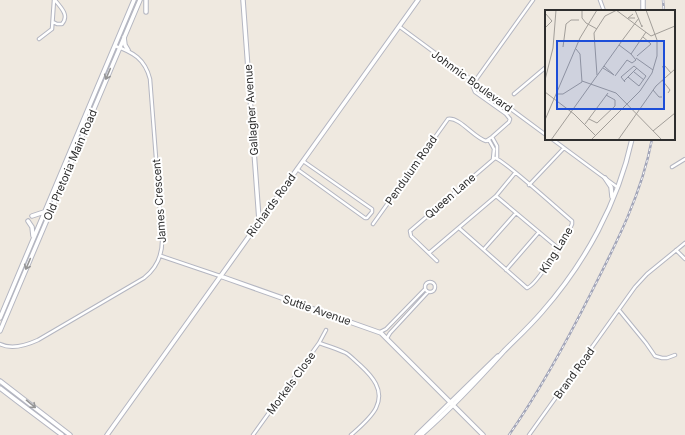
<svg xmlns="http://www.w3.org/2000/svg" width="685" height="435" viewBox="0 0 685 435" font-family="Inter,sans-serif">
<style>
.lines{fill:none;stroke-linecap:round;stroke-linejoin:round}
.street-casing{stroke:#b4b6c1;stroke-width:4.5}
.secondary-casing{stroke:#b4b6c1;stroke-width:5.5}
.street{stroke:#fff;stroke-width:2.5}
.secondary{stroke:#fff;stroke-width:3.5}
.rail-casing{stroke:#a2a5b8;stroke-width:2.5}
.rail{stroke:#fff;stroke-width:1;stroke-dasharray:3;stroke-linecap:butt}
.oneway{stroke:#969696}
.labels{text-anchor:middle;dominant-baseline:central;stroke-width:4;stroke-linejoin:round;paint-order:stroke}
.street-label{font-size:11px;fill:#2e2e2e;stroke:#fff}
.inset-road{fill:none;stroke:#a29e99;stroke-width:1}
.view{fill:#1d4ed8;fill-opacity:0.15;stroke:#1d4ed8;stroke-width:2}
.inset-edge{fill:none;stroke:#2e2e2e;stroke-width:2}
</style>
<rect width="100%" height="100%" fill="#efe9e0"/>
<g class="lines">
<!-- street casing -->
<g class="street-casing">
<path id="street" d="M600,0l4,11
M53,22l4,2h5c8,-9 -2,-17 -7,-24
M400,27l146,108
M39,39l13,-10 2,-29
M514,94l32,-27
M492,137l5,9v12
M552,139l65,48
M489,140l5,9 -1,10
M672,167l13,-8
M297,169l68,49h2l5,-6v-3l-69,-48
M529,185l35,-37
M496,196l62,52
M373,224l75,-105c12,-2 26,19 38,22l6,-4 17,-15 1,-3 -4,-5 -31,-22 -2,-5 2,-6 58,-81
M484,249l32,-36
M676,250l9,9
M429,253l67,-57 19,-23
M161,256l59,20
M437,261l-26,-25 -1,-5 85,-73c8,1 66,54 77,63v3c-4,10 -35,61 -45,64l-68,-60
M506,270l33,-38
M425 287a5 5 0 1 1 10 0a5 5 0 1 1-10 0Z
M619,310l27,33 9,13 7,2h5l8,-3
M380,332l6,-3 39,-40
M387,338l3,-5 38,-41
M319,343c9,3 19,6 27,10 5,3 9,8 14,12 12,11 25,25 16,43 -5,10 -16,19 -25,27
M0,344c12,6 27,1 38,-4l106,-62c14,-11 19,-24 18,-41l-12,-158c-5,-20 -17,-27 -35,-33
M253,435l66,-92 7,-13
M529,435l106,-148 12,-13 38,-31"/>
</g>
<!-- secondary casing -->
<g class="secondary-casing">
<path id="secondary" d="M146,0v12
M243,0l16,220
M643,0v11
M124,37l1,8 3,5
M605,178l6,9 1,10
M32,216l12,-4
M28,221l4,6 1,9
M220,276l161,57 102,102
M0,318l134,-318
M0,331l140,-331
M0,381l70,54
M0,388l17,13 45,34
M107,435l311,-435
M417,435l81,-79
M421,435c30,-26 57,-55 83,-84 13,-13 26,-25 38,-39 43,-49 76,-109 90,-173"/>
</g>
<!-- street -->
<use href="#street" class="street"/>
<!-- secondary -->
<use href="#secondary" class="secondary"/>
<!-- rail casing -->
<g class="rail-casing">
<path id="rail" d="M663,0l1,11
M509,435c32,-46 58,-94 83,-144 25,-49 50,-98 60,-152"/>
</g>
<!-- rail -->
<use href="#rail" class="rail"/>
</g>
<!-- one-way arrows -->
<defs><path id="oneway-shaft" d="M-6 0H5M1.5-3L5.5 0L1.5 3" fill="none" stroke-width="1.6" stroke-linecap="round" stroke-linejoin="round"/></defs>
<g class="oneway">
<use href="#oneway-shaft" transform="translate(108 74) rotate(113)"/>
<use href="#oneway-shaft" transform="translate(28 264) rotate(113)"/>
<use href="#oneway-shaft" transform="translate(31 404) rotate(40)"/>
</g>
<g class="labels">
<!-- street labels -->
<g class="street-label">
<text transform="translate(472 81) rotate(36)">Johnnic Boulevard</text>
<text transform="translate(251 110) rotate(-94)">Gallagher Avenue</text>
<text transform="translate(70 165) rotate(-67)">Old Pretoria Main Road</text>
<text transform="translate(411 170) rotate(-55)">Pendulum Road</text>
<text transform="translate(450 196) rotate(-41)">Queen Lane</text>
<text transform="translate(159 201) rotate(-94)">James Crescent</text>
<text transform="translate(271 205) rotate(-54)">Richards Road</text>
<text transform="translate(556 250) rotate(-58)">King Lane</text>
<text transform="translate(317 310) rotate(19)">Suttie Avenue</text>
<text transform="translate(574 373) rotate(-54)">Brand Road</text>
<text transform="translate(291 383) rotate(-54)">Morkels Close</text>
</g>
</g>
<!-- overview -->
<g transform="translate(545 10)">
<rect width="130" height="130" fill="#efe9e0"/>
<path class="inset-road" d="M37,0v8l4,5 11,6M71,0l35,26 24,-10M90,0l7,17v-2M0,3l7,8 -6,6M88,4l-5,4h7M79,28l15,-20M74,35l12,9M18,37l3,-23 5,-4h8M92,46l14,-12 -8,-7M91,48l17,12M59,56l10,9M117,57l3,-1 6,7M58,58l11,7M89,62l10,8M52,65l-3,-42 11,-17 12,-6M70,66l12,-16 5,3 4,-3 -5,-6 15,-22M0,70l8,-32 3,-38M117,70l8,10 -2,3M37,71l34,12 46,47M79,71l13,-13M80,72l-4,-5 13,-11 12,10 -7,10 -11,-9M108,80l6,7h3M0,82l29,22 22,22M11,84h7l19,-12 -2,-28 -4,-5M44,109l8,4 18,-17v-6l-9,-5M0,110l35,-82 17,-28M40,114l23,-31M108,121l22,-18M6,130l73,-102M46,130l49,-49 12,-18 5,-17v-16l-11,-30M73,130l38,-54 19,-17"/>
<path class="view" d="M12,31h107v68h-107z"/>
<rect width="130" height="130" class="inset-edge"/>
</g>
</svg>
